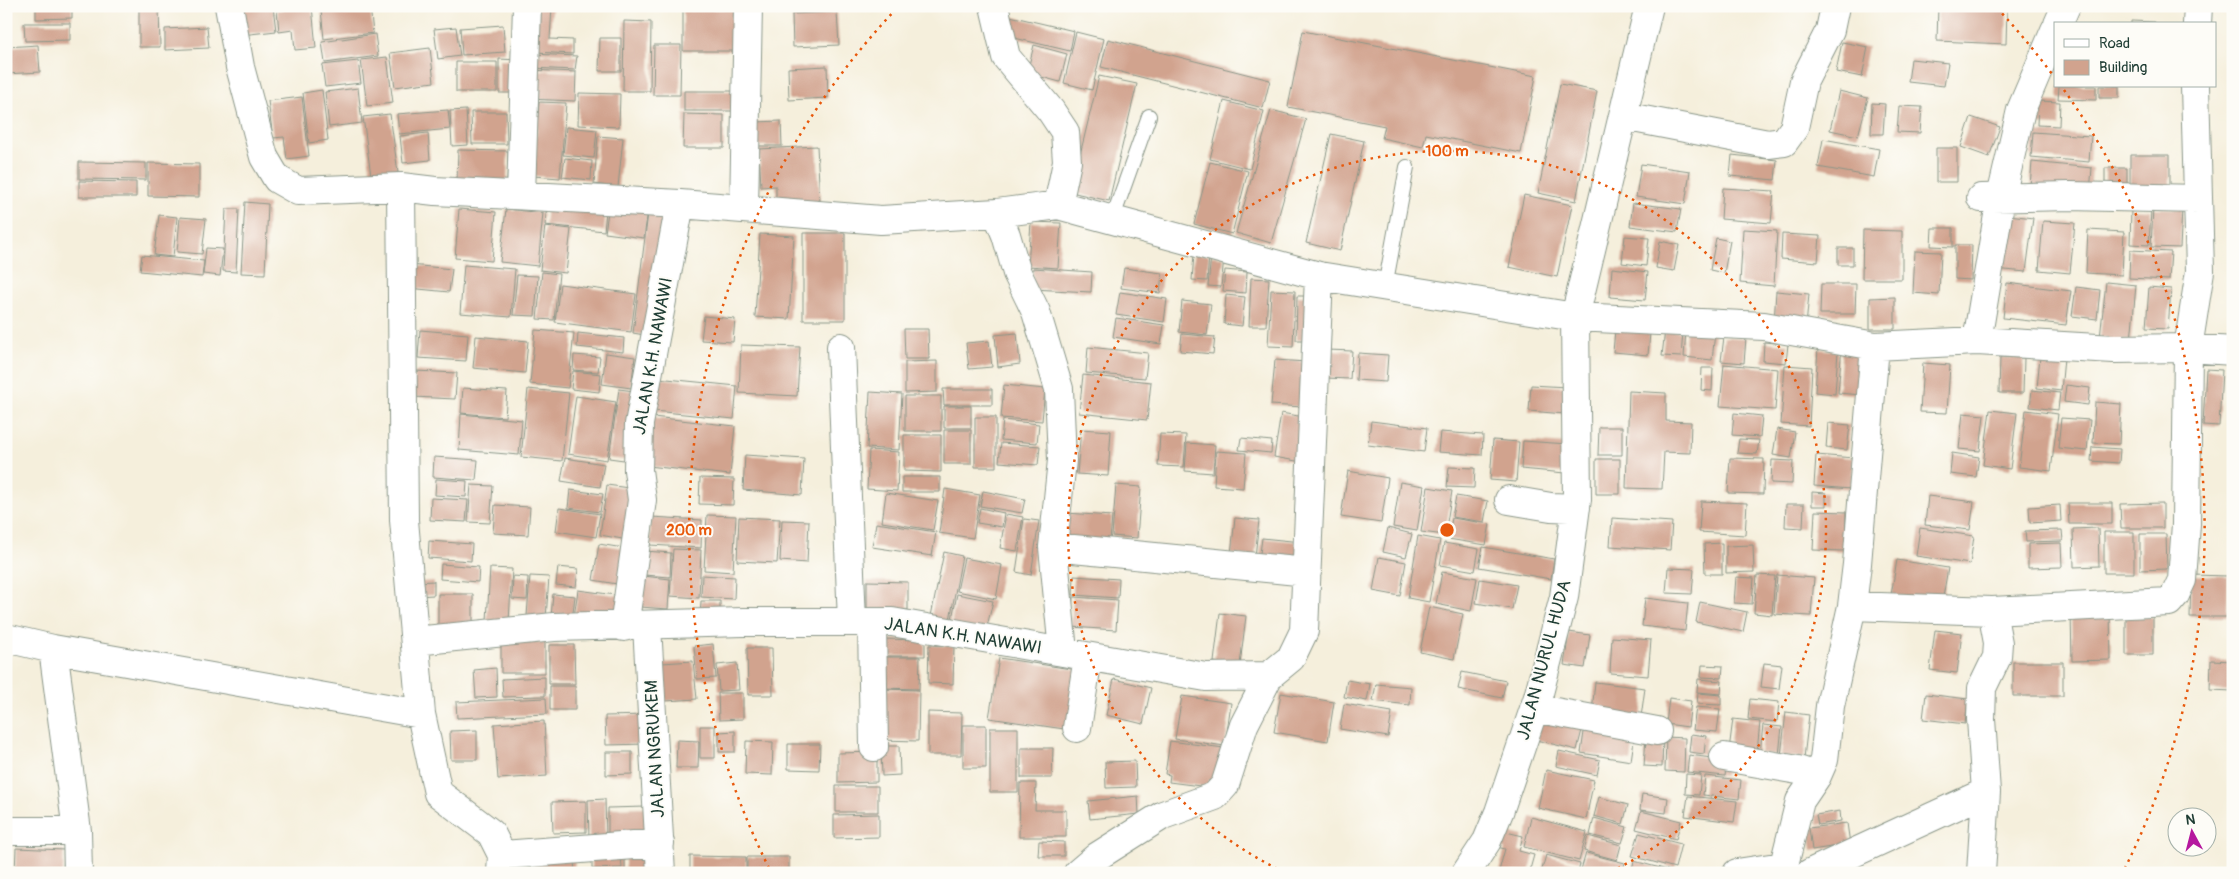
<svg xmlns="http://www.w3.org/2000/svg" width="2239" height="879" viewBox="0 0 2239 879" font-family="Pangolin,sans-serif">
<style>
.building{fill:#d1a38e}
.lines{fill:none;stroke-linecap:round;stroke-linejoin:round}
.service-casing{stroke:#8a9688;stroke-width:16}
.minor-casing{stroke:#8a9688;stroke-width:30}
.service{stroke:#fff;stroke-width:14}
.minor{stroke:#fff;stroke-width:28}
.ring{fill:none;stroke:#e8590c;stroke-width:2.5;stroke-dasharray:2.5 5}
.labels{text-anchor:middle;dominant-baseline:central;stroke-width:4;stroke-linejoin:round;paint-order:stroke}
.street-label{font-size:18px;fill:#1f3d34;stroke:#fdfcf7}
.centre{fill:#e8590c;stroke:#fdfcf7;stroke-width:2.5}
.ring-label{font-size:15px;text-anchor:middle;font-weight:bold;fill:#e8590c;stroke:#fdfcf7;stroke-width:4;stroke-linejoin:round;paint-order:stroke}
</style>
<rect width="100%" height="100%" fill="#fdfcf7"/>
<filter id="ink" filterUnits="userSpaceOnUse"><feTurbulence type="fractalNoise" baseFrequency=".02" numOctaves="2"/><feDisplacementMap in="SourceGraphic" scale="10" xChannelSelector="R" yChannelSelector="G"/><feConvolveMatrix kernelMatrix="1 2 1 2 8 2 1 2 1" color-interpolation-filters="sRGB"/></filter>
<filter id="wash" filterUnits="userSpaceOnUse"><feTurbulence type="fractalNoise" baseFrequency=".0096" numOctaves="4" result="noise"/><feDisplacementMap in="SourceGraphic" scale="20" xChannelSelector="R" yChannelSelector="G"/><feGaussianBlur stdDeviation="1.12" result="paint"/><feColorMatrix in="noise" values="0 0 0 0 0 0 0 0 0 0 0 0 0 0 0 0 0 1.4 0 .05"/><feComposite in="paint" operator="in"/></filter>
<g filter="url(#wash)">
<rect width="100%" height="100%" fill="#f5efdc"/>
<g id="blocks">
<!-- building -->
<path class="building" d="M36,6h36v12l-36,1z
M139,6h20l1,41h-21z
M166,6h36v3l-36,1z
M239,6h34l3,25 -34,4z
M312,6l4,42 -21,2 -2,-20 -14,2 -2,-22z
M353,6h17l3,27 -49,6 -3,-29z
M537,6l15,1 -2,32 23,1v14l-38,-2z
M1938,6h69l-1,38 -69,-3z
M683,9h57v42h-57z
M837,12l2,33 -46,2 -1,-33z
M1010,16l64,15 -4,20 -64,-15z
M624,21l27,1 -1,69h-27z
M2131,21l24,1v2h-24z
M24,23h46v17l-45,1z
M503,25l2,27 -43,3 -2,-27z
M207,27l2,21 -44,2v-21z
M456,27l4,29 -22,3 -4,-30z
M1303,31l233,45 -15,77 -95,-19 -3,13 -41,-9 3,-12 -97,-19z
M1076,32l28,7 -12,51 -28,-7z
M375,34l3,22 -53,7 -3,-21z
M600,38h21v33h-22z
M1108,39l162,41 -7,28 -162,-41z
M1842,42l26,5 -6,30 -26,-5z
M38,45l2,27 -34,2v-27z
M654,45h27l-1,50h-27z
M1034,45l33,9 -7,28 -33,-9z
M430,48l4,34 -39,5 -5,-34z
M532,54l45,2 -2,14 -44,-2z
M387,57l6,46 -26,3 -6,-46z
M499,59l19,1v33h-19z
M1911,59l37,4 -4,23 -36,-4z
M358,61l3,22 -36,4 -3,-22z
M456,62h41v30h-41z
M827,66l1,32 -39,2 -1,-32z
M528,70l48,2 -1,29 -48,-2z
M1099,76l38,8 -28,117 -38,-9z
M1560,84l37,7 -21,110 -38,-8z
M2059,86h37v14l-38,-1z
M2099,86h20v12h-20z
M358,88l4,35 -33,4 -4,-35z
M322,90l6,50 -19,3 -6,-50z
M684,91h51v20h-51z
M1839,91l29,7 -10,38 -28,-6z
M579,93l41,1 -1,33 -41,-2z
M302,97l7,59 -22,3 -3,-22 -11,1 -5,-37z
M1224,101l40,10 -14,58 -40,-10z
M2038,101l22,1 -1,24 -22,-1z
M539,102l27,1 -6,75 -27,-2z
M1872,103l13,1 -2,30h-12z
M1899,106l23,1 -2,26 -23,-1z
M448,110l2,19 -51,5 -2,-20z
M466,110l2,35 -16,1 -2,-35z
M1271,110l35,9 -35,124 -35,-10z
M471,112h35l1,32h-35z
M390,114l8,59 -27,3 -8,-59z
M684,114l40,1v33h-41z
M1971,117l29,10 -11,30 -28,-10z
M781,121l1,25h-26l-1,-24z
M566,127l31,3 -3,28 -31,-3z
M2033,132l58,4 -2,26 -58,-5z
M428,133l2,27 -27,3 -3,-27z
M1331,134l33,7 -24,110 -34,-8z
M598,136l25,2 -5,49 -24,-3z
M1823,139l56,10 -5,28 -56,-10z
M817,146l3,56 -44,2v-18l-15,1 -2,-38z
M1936,148h21v34h-21z
M458,150l50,1 -1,31 -50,-1z
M1732,155l45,5 -2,20 -45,-4z
M2130,155h40v35l-40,1z
M565,158l27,3 -1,19 -29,-3z
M79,162l67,1v17l-67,-1z
M1210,162l38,9 -16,63 -38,-10z
M2032,162l60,6 -2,24 -60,-6z
M148,163l51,1v33l-51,-1z
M1641,164l49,7 -5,33 -49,-7z
M2105,168h22v21h-22z
M79,181l57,1v15h-57z
M1723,188l51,3 -3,32 -50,-4z
M1524,195l48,10 -15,72 -48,-10z
M245,202l23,2 -3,70 -24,-1z
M1633,203l48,6 -4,23 -47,-6z
M547,204l59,7 -2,20 -59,-6z
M609,205l39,5 -4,28 -39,-5z
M2153,208l29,1 -2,39 -29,-1z
M226,209h13l-3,63 -13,-1z
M459,209l37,3 -4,49 -37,-3z
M506,209l37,4 -5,53 -38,-4z
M2131,209l20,1 -2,35 -19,-1z
M648,213l18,2 -16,121 -17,-3z
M2001,214l32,4 -7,54 -31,-3z
M159,215l18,2 -4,40 -19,-2z
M180,217l26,2 -4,35 -25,-2z
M2043,221l32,2 -5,50 -31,-3z
M1031,222l30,1 -3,45 -30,-2z
M545,226l26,3 -5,44 -26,-3z
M1932,228h21v19l-22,-1z
M1743,229l34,2 -3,55 -34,-3z
M1863,230l39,1v48h-40z
M2088,230l36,2 -2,43 -36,-2z
M803,233h42v87h-42z
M760,234l34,2 -5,83 -34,-2z
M1782,234l38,2 -2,26 -37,-3z
M1625,236l24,2 -3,28 -24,-3z
M1716,238l14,3 -6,32 -14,-3z
M1660,241l19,4 -5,26 -18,-3z
M1955,245h17l-1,35 -16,-1z
M206,248l17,1 -3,27 -17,-2z
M1838,248h15v17h-15z
M2130,250l41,2 -2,28 -40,-2z
M1915,251l26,1 -2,43 -26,-2z
M1194,254l15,1 -2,26 -15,-1z
M142,255l62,6 -2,16 -62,-6z
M1211,256l13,1 -3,30 -13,-1z
M410,265l42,4 -3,23 -41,-4z
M464,265l51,4 -4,48 -51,-4z
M1033,268l59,4 -1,20 -59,-3z
M1124,268l38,5 -2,20 -39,-5z
M1612,268l36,4 -3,28 -35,-3z
M1225,270l22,2 -1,21 -23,-2z
M542,272l17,2 -5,46 -17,-1z
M517,275l21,1 -3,40 -22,-1z
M1251,278l18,1 -3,47h-17z
M2106,282l30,3 -5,56 -31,-3z
M2007,283l64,8 -5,34 -63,-7z
M560,284l76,10 -5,38 -76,-10z
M1821,284h35l-1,30h-35z
M2076,287l24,3 -3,29 -25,-3z
M2149,287l22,2 -3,40 -22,-1z
M1271,290l24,1 -2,56 -25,-1z
M1776,291l33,3 -3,32 -32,-3z
M1120,292l47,7 -3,23 -48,-7z
M1226,295l19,2 -3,29 -18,-2z
M1297,296h14v44h-15z
M1895,297v32h-25v-31z
M1182,301l29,3 -4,31 -28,-3z
M704,316l31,3 -2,23 -32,-2z
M1116,318l48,7 -3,19 -48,-7z
M904,329h24l1,30h-24z
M420,330l48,4 -2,27 -48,-3z
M535,330l39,3 -6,55 -38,-4z
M1615,330l35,3 -2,22 -35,-3z
M1665,330l18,2 -2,25 -19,-1z
M1686,330l29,3 -3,27 -28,-3z
M578,333l46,5 -1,14 -46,-5z
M1017,333l3,31 -22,3 -3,-32z
M1182,334l33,3 -2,17 -33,-3z
M476,336l52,5 -3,32 -52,-5z
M1724,337l22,1 -2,25 -23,-2z
M989,341l3,26 -23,2 -3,-26z
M1764,342l24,2 -2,19 -23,-2z
M741,345l59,2 -3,49 -58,-3z
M1842,346l25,2 -5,47 -24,-2z
M1088,347l60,6 -3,25 -59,-5z
M1818,349l20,2 -3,43 -20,-2z
M1328,350l24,1 -2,28 -24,-1z
M606,353l29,4 -4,31 -29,-4z
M1358,353l30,2 -2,27 -30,-2z
M574,355l26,2 -2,15 -25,-2z
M2040,356l24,2 -3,33 -24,-3z
M2000,357l24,1 -1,35h-24z
M1275,360l32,2 -4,45 -32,-2z
M937,361v31l-32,1v-31z
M1923,363l27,2 -3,48 -27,-1z
M1724,364l54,5 -3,41 -55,-4z
M1785,365l27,2 -3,59 -28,-2z
M1702,368h11l-1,23 -11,-1z
M2206,369l16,1 -3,56 -16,-1z
M415,371l42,2 -2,26 -42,-2z
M573,371l28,3 -2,18 -28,-3z
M1083,375l68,7 -4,38 -68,-7z
M657,378l80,8 -3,33 -80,-8z
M1004,385l41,4 -3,32 -41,-3z
M1531,385l36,2 -2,27 -36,-3z
M2066,385l24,3 -2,17 -24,-3z
M463,388l44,3 -2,26 -44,-4z
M528,389l41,4 -7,68 -41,-4z
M619,389l23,3 -11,69 -22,-3z
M943,389h49v16h-48z
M2032,390l28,3 -2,17 -28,-3z
M1629,391l37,2v28l25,1 -1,31 -26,-1 -2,37 -36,-1z
M870,392l32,2 -3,56 -32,-2z
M576,396l40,6 -9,58 -39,-6z
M905,396h36v35h-36z
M2095,402l26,2 -2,40 -26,-1z
M944,406h27v22h-27z
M1990,410l27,3 -7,56 -27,-4z
M2026,410l32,4 -7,57 -32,-4z
M1281,413l29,5 -8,44 -28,-5z
M1734,413l28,3 -2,21 -28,-2z
M1963,413l21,2 -4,36 -21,-2z
M461,414l61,6 -3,35 -60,-5z
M653,417l82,9 -5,49 -82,-9z
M975,417h21v50h-21z
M2061,418l29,2 -3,31 -29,-3z
M1003,420l36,4 -2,19 -36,-3z
M1371,421l56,7 -3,24 -56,-7z
M1828,423l22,2 -3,25 -21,-2z
M1599,427h23v28h-24z
M1081,429l30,2 -3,45 -31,-2z
M1777,429l18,3 -4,26 -18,-3z
M944,430h27v34h-27z
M1440,432l43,3 -1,20 -44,-3z
M1160,434l26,1 -2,32 -26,-1z
M904,435h37v37l-37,-1z
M1241,438l31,3 -1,12 -32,-3z
M1739,439l20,1 -2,14 -20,-1z
M1493,440l26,2 -3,40 -26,-2z
M1523,441l45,3 -3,29 -44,-4z
M1001,443l39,3 -2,19 -39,-3z
M1187,443l28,2 -2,28 -28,-2z
M2092,447l28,2 -1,14 -28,-2z
M869,450l30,2 -2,39 -30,-2z
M1216,451l30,2 -3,35 -29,-2z
M1952,453l27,4 -3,20 -26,-3z
M745,455l59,4 -2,36 -59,-5z
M1816,455l38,3 -3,31 -37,-3z
M434,457l44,3 -2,20 -43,-3z
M565,458l39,6 -4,23 -39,-6z
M1730,458l34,1 -1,35 -35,-1z
M1596,459h24v35h-24z
M1772,460l21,1 -1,23 -21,-1z
M1449,467l26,1 -1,20 -27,-1z
M1348,471l40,7 -7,45 -40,-6z
M902,477h38v15h-38z
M700,478l34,1 -1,26 -34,-1z
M436,479l31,2 -1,16 -31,-2z
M1400,482l24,4 -7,45 -24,-4z
M471,485l22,1 -3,37 -22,-1z
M607,485l29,4 -8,51 -28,-5z
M1116,485l25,2 -4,51 -25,-2z
M1428,487l24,4 -7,44 -24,-3z
M945,489l35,6 -7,43 -34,-5z
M570,490l33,4 -3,18 -32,-4z
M983,491l42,8 -3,14 -42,-7z
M1812,492l14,1v13h-14z
M886,493l52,8 -5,29 -51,-8z
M1456,496l32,5 -4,21 -32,-5z
M1928,496l46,6 -4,28 -45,-5z
M431,498l37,2 -2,22 -36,-2z
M1701,501l46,2 -2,32 -46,-3z
M2068,503h44v21h-43z
M2163,503v25h-42l-1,-24z
M1786,504h18l-1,24 -18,-1z
M495,505l35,2 -2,28 -35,-2z
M2060,505l1,16 -31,2 -1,-16z
M559,508l41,6 -4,23 -40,-6z
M980,508l24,5 -2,14 -25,-4z
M1815,511l31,1 -1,39 -32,-1z
M1066,513l46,3 -2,25 -46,-3z
M1006,514l17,3 -6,34 -17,-3z
M707,515l29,1 -3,56 -29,-2z
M651,517l51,3 -1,28 -51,-3z
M739,517l41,2 -3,44 -40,-2z
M1235,518l24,2 -4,37 -24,-3z
M1452,518l38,6 -4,21 -38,-6z
M1612,518l60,4 -2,28 -60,-4z
M1024,519l15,2 -8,54 -15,-3z
M782,520l27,1 -2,42 -27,-2z
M876,523l60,9 -4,24 -60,-9z
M1388,528l24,6 -6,23 -23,-5z
M1920,528l54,8 -4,28 -54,-8z
M2098,528l1,38 -25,1 -1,-38z
M2062,530l1,11 -37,1 -1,-11z
M2104,532h30v41h-30z
M2140,534h26l1,35 -27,1z
M1418,536l22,4 -11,62 -21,-4z
M1262,538l39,4 -2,23 -40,-4z
M429,541l43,3 -1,17 -43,-3z
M1444,543l35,6 -4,22 -35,-6z
M1722,543v31h-17l-1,-30z
M2061,543l1,24 -34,1v-24z
M599,544l30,5 -6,36 -30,-5z
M1753,545l1,27 -28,1v-27z
M1483,547l71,12 -3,20 -72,-12z
M673,549l28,1 -2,48 -29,-2z
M645,551l26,2 -1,24 -26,-2z
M944,552l18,4 -13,69 -19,-4z
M1379,557l27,5 -6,34 -27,-5z
M964,558l38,7 -6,34 -39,-8z
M1897,560l51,8 -6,35 -51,-8z
M441,564l38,3 -1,15 -38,-3z
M558,567l20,2 -2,18 -20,-2z
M490,568l22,1 -3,53 -22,-1z
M1668,568l26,1 -2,25 -26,-1z
M1442,572l35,6 -6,33 -35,-7z
M702,575l33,2 -1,22 -33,-2z
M1757,575l18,1 -3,39 -18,-2z
M1777,575l37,3 -3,38 -37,-2z
M2191,575l37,1 -1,41h-37z
M513,576l15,1 -1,23 -15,-1z
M530,576l19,1 -3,41 -19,-2z
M643,576l27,3 -2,30 -28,-2z
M1074,576l45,3 -1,19 -45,-3z
M1736,577l18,1 -2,26 -18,-1z
M1480,579l37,6 -5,24 -36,-6z
M434,581v14l-18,1v-14z
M867,581l41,1v28l-41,-1z
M578,590l45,6 -4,26 -45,-5z
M438,594h35v31h-35z
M553,594l22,2 -3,24 -21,-3z
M957,594l36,7 -7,30 -35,-7z
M1073,597l45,3 -2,30 -45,-3z
M1645,598l43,5 -3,28 -43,-5z
M701,601h19v17h-20z
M1700,602l47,10 -4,20 -47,-10z
M1429,607l34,7 -9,45 -34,-7z
M1220,613l26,3 -6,49 -26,-3z
M2110,613l1,47 -39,1 -1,-47z
M2126,617h27v38h-27z
M1935,630l27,3 -5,40 -27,-3z
M1569,632l21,3 -5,33 -21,-3z
M1612,637l39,3 -3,36 -38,-3z
M882,639l43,1v16h-44z
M501,642h44v31h-44z
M713,644l3,34 -19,1 -3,-33z
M549,645h25l1,39h-26z
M929,645l25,1 -1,38 -25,-1z
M747,648h25l1,47h-25z
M881,657h39l-1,32 -38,-1z
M999,658l79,12 -7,60 -82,-12z
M2211,660l22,1v30l-23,-1z
M693,661l4,38 -32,2 -3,-38z
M2013,662h50v34h-50z
M737,663l2,27 -20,1 -2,-26z
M1764,663l18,2 -3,24 -18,-2z
M1702,665l21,1 -1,12 -21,-1z
M496,668l1,29 -21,1 -2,-28z
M1462,672l44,9 -4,17 -44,-9z
M545,677v19l-42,1 -1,-18z
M1114,679l37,9 -8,36 -37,-9z
M1698,679l24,2 -1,13 -24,-2z
M1347,680l23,4 -3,17 -23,-4z
M1595,682l50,6 -4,29 -49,-5z
M1376,684l35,3 -1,18 -37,-4z
M550,686h25v24h-25z
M881,689l38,1 -1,51 -38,-1z
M718,693h25v26l-24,1z
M1281,693l53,9 -6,39 -54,-9z
M1698,693l23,2v10l-24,-1z
M1926,694l42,5 -3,25 -42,-5z
M1182,696l49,7 -6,43 -50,-7z
M546,698l1,16 -90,4 -1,-16z
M1669,698l22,3 -3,26 -22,-3z
M1750,699l29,3 -2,20 -29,-3z
M1344,704l48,8 -4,25 -48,-8z
M1696,707l24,2 -3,23 -24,-2z
M928,712l34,1 -1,42h-33z
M1786,712l23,3 -5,43 -23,-2z
M646,715l1,29 -41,1 -1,-29z
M1541,717l42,9 -6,24 -41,-10z
M1733,719l27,3 -3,30 -28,-2z
M544,721l3,55 -49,3 -4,-55z
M963,725h23v43h-23z
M1585,725l50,8 -4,28 -50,-8z
M1763,725l19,2 -3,28 -19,-2z
M700,726h15v32h-15z
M990,728h28v64h-28z
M477,730v30h-26l-1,-29z
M735,731v21h-16v-20z
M1691,734l15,2 -2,18 -15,-2z
M1646,737h17l-1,30 -18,-1z
M1666,737l19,1 -1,34 -19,-1z
M677,740l22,1 -1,27h-22z
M746,741l27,1 -1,33 -27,-1z
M1170,741l54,7 -5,33 -10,-1 -1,7 -39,-5 1,-7 -5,-1z
M788,744h32l-1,26 -31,-1z
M881,746h18l1,29 -18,1z
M1021,748h32l-1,30h-31z
M1559,751l41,9 -3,15 -41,-9z
M606,752h26v22l-26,1z
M877,752v30l-39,1v-30z
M1689,755l38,5 -2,16 -38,-4z
M1135,761l1,26 -30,1 -1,-26z
M1546,770l48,10 -8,39 -48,-11z
M1686,774l15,1 -2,20 -14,-1z
M1705,776l36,4 -2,19 -36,-4z
M1020,783h16l-1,27h31v27h-47z
M836,786h42v26h-42z
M1642,794l26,4 -2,15 -26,-3z
M1138,796l1,18 -49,5 -2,-18z
M1688,796l49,5 -3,21 -49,-6z
M1599,797l29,8 -5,19 -29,-8z
M605,799l1,39 -17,1 -1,-39z
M586,801v31l-33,1 -1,-31z
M646,807v33l-38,1v-33z
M1641,811l40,10 -5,18 -40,-10z
M1840,811l1,10 -23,4 -2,-10z
M879,814v23l-45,1v-23z
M1531,817l56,15 -8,29 -55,-14z
M1594,818l33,9 -5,16 -32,-8z
M1847,823l3,21 -38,6 -3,-22z
M1502,831l21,5 -4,15 15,4 -5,18 -30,-2 6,-22 -8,-2z
M1639,833l42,11 -6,24 -43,-12z
M1588,836l33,9 -4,15 -33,-9z
M6,838l5,1 -1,34h-4z
M1039,841l25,1v14h-26z
M16,848l48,2 -1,23h-48z
M1586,853l39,10 -3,10h-42z
M621,854l1,14 -30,1v-14z
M534,855l41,1 -1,17h-41z
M625,855l28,1v17h-28z
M1546,855l34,9 -2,9h-37z
M690,856l56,1v16h-56z
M747,857h42v16h-42z
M1634,861l41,11v1h-44z"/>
</g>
</g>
<g filter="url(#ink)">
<use href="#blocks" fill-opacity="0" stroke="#8a9688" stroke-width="1"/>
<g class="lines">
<!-- service casing -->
<g class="service-casing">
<path id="service" d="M1112,220l37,-104
M1385,287l22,-120"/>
</g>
<!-- minor casing -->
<g class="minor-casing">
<path id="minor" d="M229,6l11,61 24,90 13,22 21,12 103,-4 34,4 245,13 201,16 116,-7 9,22 11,38 19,39 23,77 3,71 -9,87 10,105
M994,6l12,51 45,54 14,21 2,30 -9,43
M2058,24l8,-18
M2197,24l1,-18
M1623,116l145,28 16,-2 10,-14 10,-47 26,-51 5,-24
M401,187l3,333 17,194 17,79 53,40 11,22 -1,18
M521,195l6,-189
M1981,198l89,-2 128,3
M744,208l4,-202
M997,213l61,-8 261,71 256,41 189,9 111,20 102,-5 137,8 74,-1 45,3
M1977,341l24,-144 20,-87 34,-80
M841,347l11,275
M1509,500l42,7 25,1
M1053,547l254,25
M1852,606l140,5 6,32 -1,14 -15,31 -1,31 5,73 -5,81
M1992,611l177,-9 6,-7 7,-15 4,-56 2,-176 12,-77 -5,-185
M872,622l2,125
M647,626l14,247
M624,627l18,-127 -4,-30 1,-46 41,-220
M6,638l47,11 368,65
M415,641l139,-14 190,-5h148l314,55 63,-1
M53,649l24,182 1,42
M1534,708l123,23
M1077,728l11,-71
M1724,757l74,13 19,6
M6,831h71
M502,855l158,-12
M1078,873l20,-17 65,-41 52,-19 10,-11 19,-60 25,-49 22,-18 13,-27 15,-355
M1466,873l21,-32 12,-29 39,-115 26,-100 13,-98 -2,-182 74,-311
M1737,873l46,-7
M1782,873l18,-72 17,-25 7,-16 6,-54 22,-100 5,-42 18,-218
M1810,873l176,-81"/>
</g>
<!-- service -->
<use href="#service" class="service"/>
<!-- minor -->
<use href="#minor" class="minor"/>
</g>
</g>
<!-- distance rings -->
<g class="ring">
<path d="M1284 872A379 379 0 1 1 1610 872"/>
<path d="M769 868A758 758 0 0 1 897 8M1997 8A758 758 0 0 1 2052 74M2064 90A758 758 0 0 1 2125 868"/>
</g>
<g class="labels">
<!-- street labels -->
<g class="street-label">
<text transform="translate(653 356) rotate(-80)">JALAN K.H. NAWAWI</text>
<text transform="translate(963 636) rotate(9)">JALAN K.H. NAWAWI</text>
<text transform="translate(1544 660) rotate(-75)">JALAN NURUL HUDA</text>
<text transform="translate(655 749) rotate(-93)">JALAN NGRUKEM</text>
</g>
</g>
<circle cx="1447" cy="530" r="8" class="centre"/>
<g class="ring-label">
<text x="1447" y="156">100 m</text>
<text x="689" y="535">200 m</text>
</g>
<!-- margin -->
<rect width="2239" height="879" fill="none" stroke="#fdfcf7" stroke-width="25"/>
<!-- legend -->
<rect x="2054" y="22" width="162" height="65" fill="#fdfcf7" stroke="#a4b0a9"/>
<rect x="2064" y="39" width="25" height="8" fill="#ffffff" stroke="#a4b0a9"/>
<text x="2099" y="48" font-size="15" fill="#1f3d34">Road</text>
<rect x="2064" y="60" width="25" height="15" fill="#d1a38e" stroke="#a4b0a9"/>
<text x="2099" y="72" font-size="15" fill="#1f3d34">Building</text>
<!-- north arrow -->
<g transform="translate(2192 832) rotate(353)"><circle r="24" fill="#fdfcf7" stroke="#a4b0a9"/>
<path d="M0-4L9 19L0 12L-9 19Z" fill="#b5179e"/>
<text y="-8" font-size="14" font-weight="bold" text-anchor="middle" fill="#1f3d34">N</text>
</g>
</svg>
